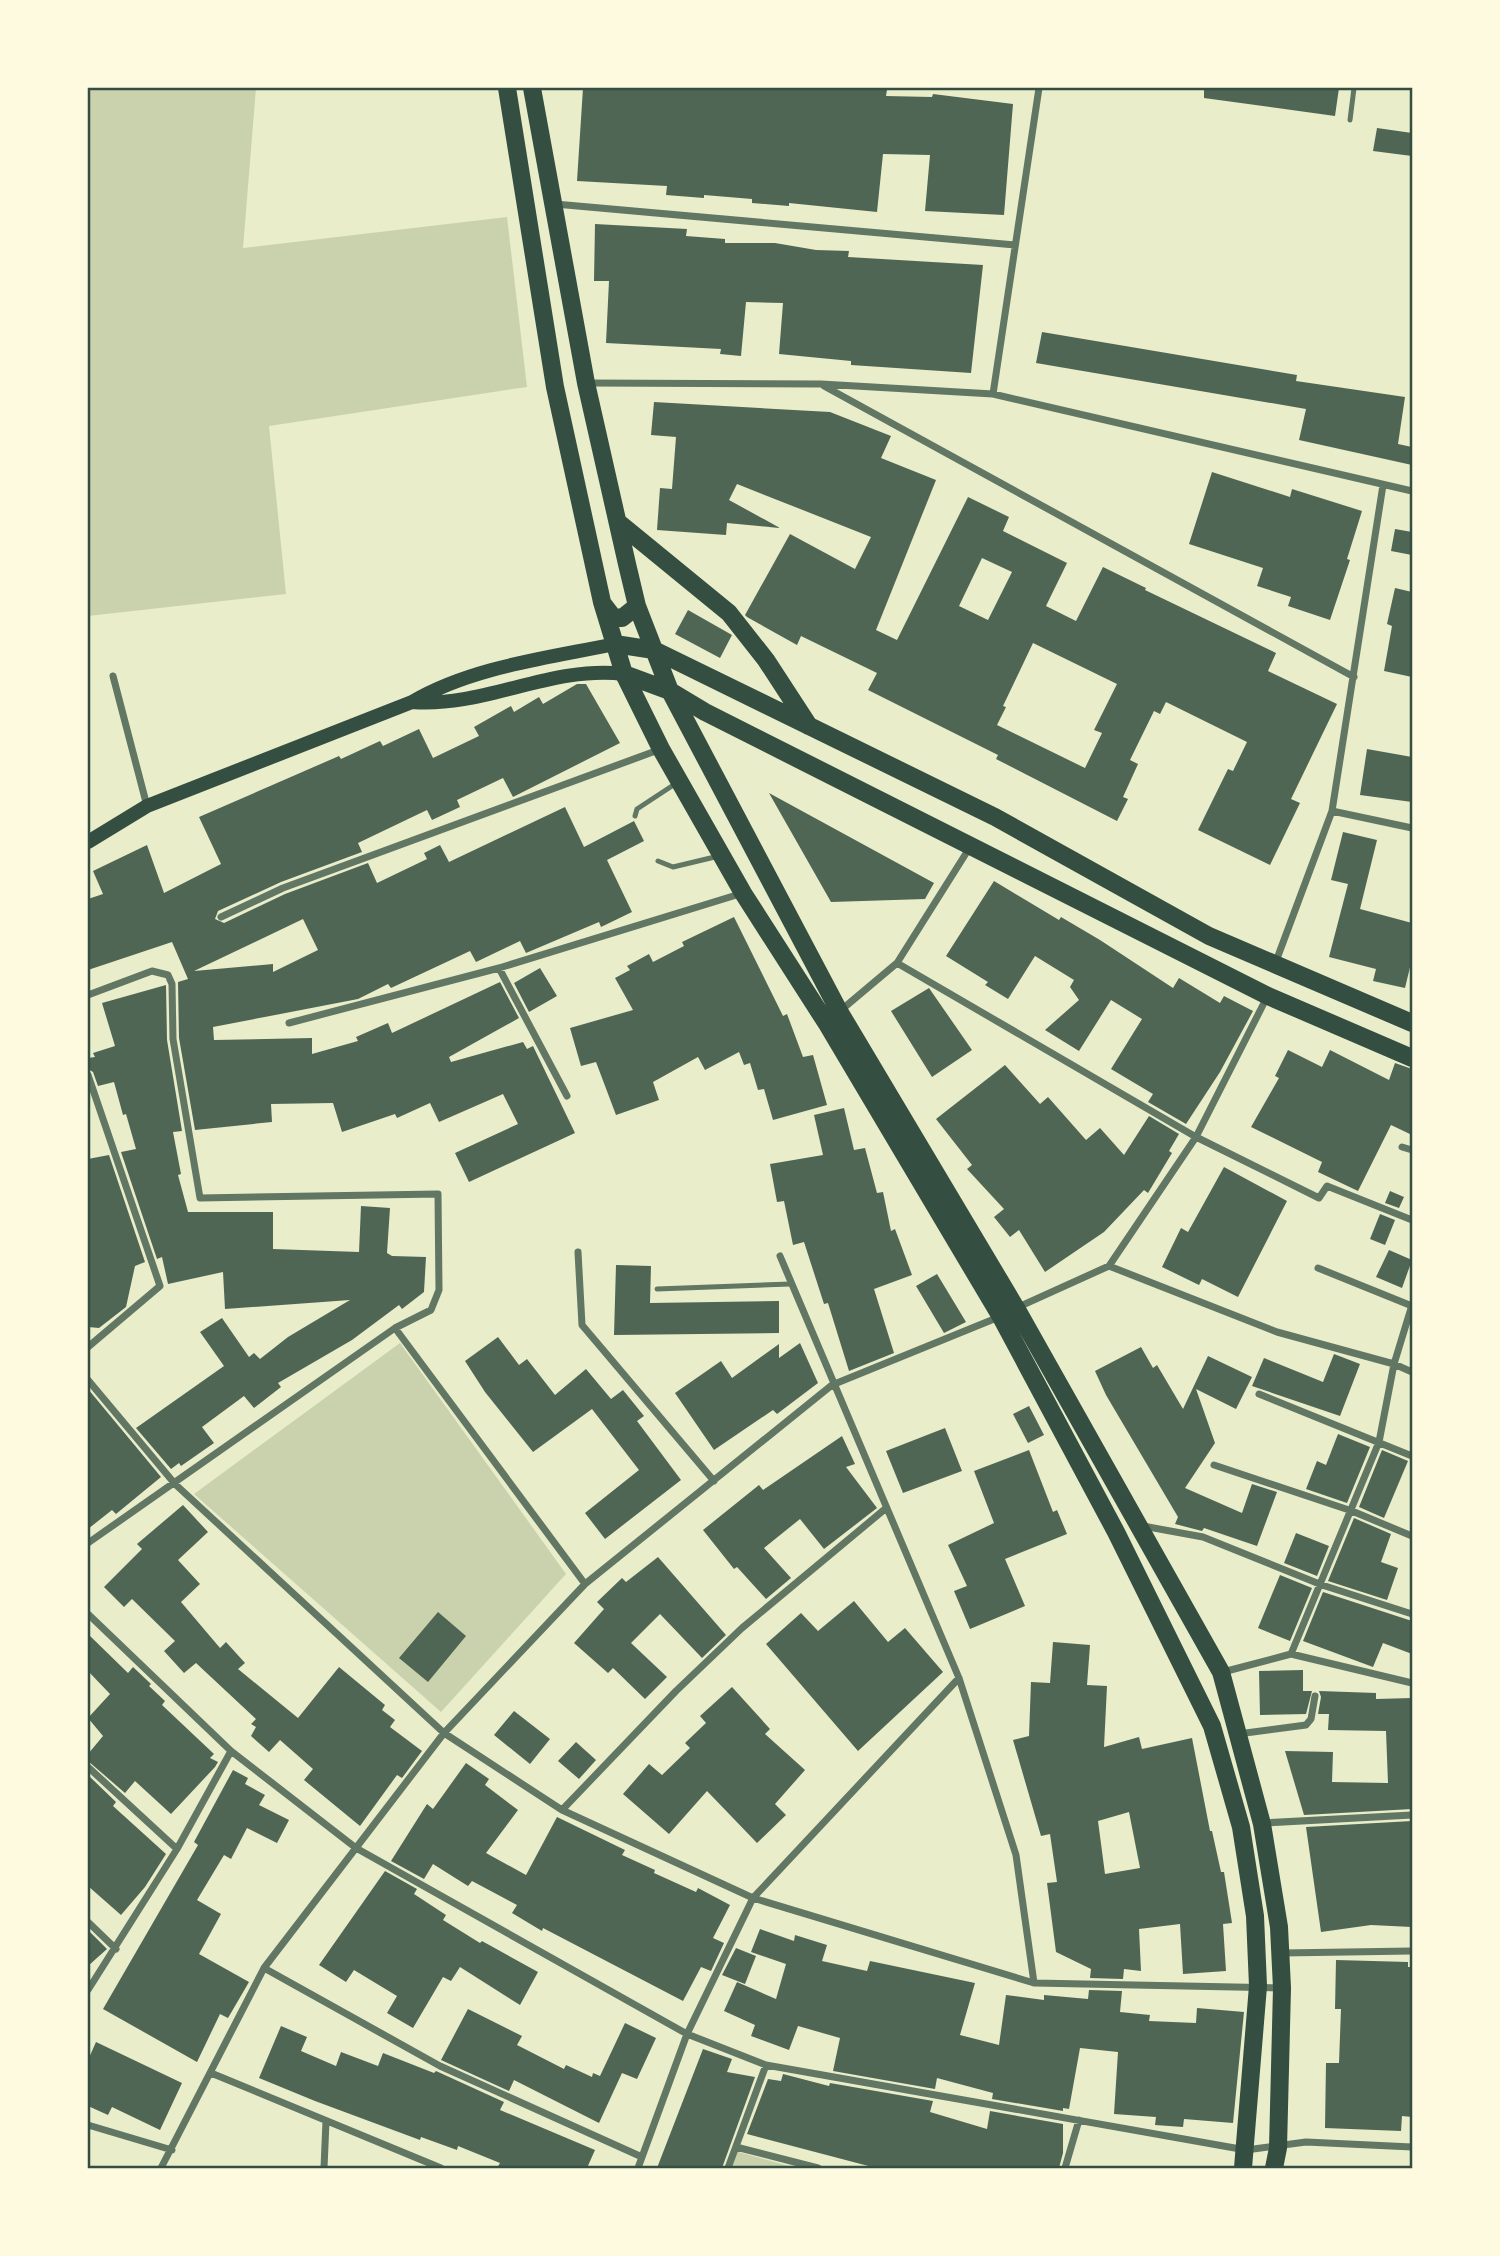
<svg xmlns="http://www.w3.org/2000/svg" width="1500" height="2256" viewBox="0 0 1500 2256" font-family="'IBM Plex Sans',sans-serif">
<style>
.green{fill:#cad2ad}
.building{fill:#4f6655;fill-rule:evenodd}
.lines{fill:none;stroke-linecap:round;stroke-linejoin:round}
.service{stroke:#617663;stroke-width:5}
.minor{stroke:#617663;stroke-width:7}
.secondary{stroke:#344e41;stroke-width:14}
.primary{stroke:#344e41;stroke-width:18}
.neatline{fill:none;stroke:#344e41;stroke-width:2.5}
</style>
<rect width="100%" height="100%" fill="#e9edc9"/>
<!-- green -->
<path class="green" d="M88,88h168l-13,160 264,-31 20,170 -258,39 17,168 -198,22z
M400,1343l166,231 -125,138 -247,-218z
M735,2151l61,17h-68z"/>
<!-- building -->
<path class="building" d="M583,88h276l28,2 -1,6 46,1 1,-3 80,10 -9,111 -79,-4 5,-56 -47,-1 -6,58 -88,-9v3l-37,-3v-4l-48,-4v3l-38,-3 1,-9 -90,-5z
M1204,88h135l-4,28 -131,-18z
M1377,128l35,5v23l-39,-5z
M595,224l92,5 -1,7 39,3v4h50l41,7 33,1 -1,6 135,8 -12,108 -120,-8v-4l-72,-7 4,-51 -37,-1 -5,54 -21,-2 1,-5 -115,-6 3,-62h-15z
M1042,332l255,43 -1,6 109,16 -7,47 14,3v18l-113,-25 7,-31 -270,-46z
M654,402l176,10 61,24 -10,22 55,22 -60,150 21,10 71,-143 41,20 -6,14 64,32 -21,43 30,15 27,-54 43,21 -1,2 131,63 -8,18 69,33 -46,95 9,4 -30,62 -72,-35 30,-61 5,2 14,-29 -81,-40 -6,12 -6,-3 -24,49 8,4 -15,33 5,2 -11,22 -121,-62 2,-4 -130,-65 9,-17 -76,-37 -4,9 -50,-28 -2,-2 45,-81 65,35 16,-32 -134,-53 -8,16 51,28 -53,-5 -1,12 -69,-5 3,-42 12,1 4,-52 -25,-2zM982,558l30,14 -24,48 -29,-14zM1033,643l84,41 -23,46 8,3 -17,35 -88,-43 9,-18 -3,-1z
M1212,472l78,25 2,-8 70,22 -15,48 3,1 -20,60 -42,-14 3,-9 -34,-11 6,-18 -74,-24z
M1395,529l17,3v23l-21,-4z
M1395,588l17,4v85l-28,-6 8,-45 -5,-2z
M688,610l44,25 -12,23 -45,-24z
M577,684h9l34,59 -107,54 -10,-19 -46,22 3,7 -28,13 -5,-10 -69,33 4,9 -81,30 -63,29 -3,8 9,4 61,-29 83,-31 9,20 50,-24 -3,-6 16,-8 9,17 116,-55 19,40 50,-26 10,20 -37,19 25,52 -31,15 -2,-5 -73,31 -6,-12 -44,21 -6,-11 -79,37 -3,-4 -30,15 -145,28 1,13 98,-2v16l46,-13 -2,-4 32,-14 4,10 108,-51 19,36 -70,39 2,5 72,-20 4,7 6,-3 42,87 -106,49 -14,-29 63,-29 -15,-30 -64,28 -9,-19 -33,15 -2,-4 -53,18 -9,-29 -62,1 1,18 -77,8 -16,-92 -1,-56 10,-3 -16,-37 -84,28v-71l15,-5 -10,-23 54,-26 17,48 57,-29 -22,-47 140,-61 2,3 39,-18 3,5 36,-17 14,29 46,-22 -5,-9 37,-21 3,6 25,-15 4,7zM303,919l15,31 -45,22v-8l-79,7z
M1367,749l45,8v45l-52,-7z
M769,793l165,90 -9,16 -94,3z
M1343,832l34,8 -17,69 52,14v36l-7,29 -32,-7 3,-12 -47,-12 19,-73 -17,-4z
M994,881l65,39 2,-3 39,23 73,48 6,-10 41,25 4,-7 29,15 -33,61 -34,52 -38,-22 5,-8 -42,-25 31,-50 -31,-19 -32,51 -34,-21 34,-30 -9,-13 4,-7 -39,-24 -27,43 -23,-14 3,-3 -42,-26z
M734,917l49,99 4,-2 16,43 10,-2 14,50 -54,15 -9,-31 -6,1 -8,-27 -6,2 -5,-13 -34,18 -7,-13 -45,25 6,18 -43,15 -20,-53 -15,4 -11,-38 63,-18 -18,-32 15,-8 -3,-4 22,-12 4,8 31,-16 -2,-4z
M540,968l17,28 -28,16 -15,-29z
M166,985l1,55 15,91 -9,1 8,42 -3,1 10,37h85v37l86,3 2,-46 29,2 -3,45 5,3 34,1 -2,35 -22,17 -3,-4 -47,35 -74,43 3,4 -27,21 -10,-12 -42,31 12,16 -33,23 -2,-3 -8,6 -35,-41 88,-62 -24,-34 22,-14 27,39 5,-4 6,6 28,-22 62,-37 -125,9 -2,-37 -55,12 -6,-27 -5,2 -36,-107 15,-3 -10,-35 -3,1 -9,-33 -16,4 -5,-14 -5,-3v-11l7,-1 -2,-4 22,-7 -13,-43z
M929,988l43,62 -40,27 -41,-66z
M1288,1050l34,17 8,-17 59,30 6,-17 17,6v66l-21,-10 -33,66 -40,-19 4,-10 -71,-35 28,-49 -4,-2z
M1005,1065l35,39 8,-7 38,43 14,-12 24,27 25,-39 30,18 -10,17 3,2 -24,40 -4,-3 -40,42 -59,40 -26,-42 -9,7 -16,-20 10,-8 -37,-40 5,-4 -36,-46z
M844,1108l10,42 11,-2 12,45 6,-1 8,39 4,-2 17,46 -38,14 20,64 -45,18 -21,-68 -4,1 -20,-62 -11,3 -9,-44 -7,1 -7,-38 53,-9 -9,-40z
M109,1155l36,107 -10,4 -9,41 -27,21 -11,-1v-168z
M1224,1167l63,34 -49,96 -36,-18 -3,6 -37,-18 19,-39 7,4z
M1390,1191l14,6 -5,11 -14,-5z
M1380,1214l15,6 -10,25 -15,-6z
M1389,1250l23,10 -10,28 -26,-11z
M616,1265l35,1 -1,37 129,-2v32l-165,2z
M937,1274l29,48 -22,11 -28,-47z
M498,1337l21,28 8,-6 28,36 31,-26 25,30 12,-9 21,26 -7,5 44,59 -76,59 -20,-26 54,-43 -47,-61 -59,43 -48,-60 -20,-31z
M800,1343l18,40 -41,31 -4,-4 -59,40 -39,-57 46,-32 11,17 47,-34v14z
M1141,1347l12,21 4,-3 26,44 25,-53 44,21 -16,32 -40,-20 19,54 -30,45 57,25 10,-29 25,8 -20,54 -53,-18 -2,3 -27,-7 3,-7 -72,-122 -11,-24z
M1334,1354l26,10 -20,52 -88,-30 12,-28 59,24z
M88,1389l73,88 -45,37 -4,-4 -24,19z
M1029,1406l15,29 -16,8 -15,-29z
M945,1428l17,43 -59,22 -17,-42z
M1338,1434l32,13 -23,56 -41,-14 11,-28 9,4z
M842,1436l13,28 -9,3 31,41 -53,41 -24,-30 -36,29 27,30 -25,21 -29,-32 -3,2 -31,-39 56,-45 4,5z
M1029,1450l24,62 4,-2 10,24 -62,25 20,47 -55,23 -16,-38 13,-5 -19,-41 46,-22 -20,-52z
M1382,1450l26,11 -24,57 -25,-11z
M183,1505l25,27 -30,28 22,24 -19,18 39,46 6,-6 19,21 -7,6 60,49 41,-51 46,38 -3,5 13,10 -5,7 32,24 -20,27 -5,-3 -37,51 -56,-46 9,-11 -33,-29 -11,12 -18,-16 5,-9 -5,-3 5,-5 -60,-56 -12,10 -20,-22 11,-10 -43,-42 -8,8 -20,-20 38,-38 -5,-5z
M1354,1518l37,16 -10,28 17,6 -11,32 -59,-19z
M1296,1533l33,13 -12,30 -33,-13z
M658,1557l68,78 -24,23 -42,-44 -29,29 36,34 -22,22 -32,-31 -5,5 -34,-30 30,-34 -7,-7 25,-24 4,4z
M1280,1575l32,13 -22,53 -32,-13z
M1323,1592l89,29v33l-29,-11 -10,24 -70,-26z
M854,1601l34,41 17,-14 38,44 -85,79 -92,-107 35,-31 17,18z
M438,1612l28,24 -38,46 -29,-24z
M88,1634l40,39 5,-6 18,17 -2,2 16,15 -3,4 52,49 -4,4 8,4 -3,5 -44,47 -36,-33 -10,12 -37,-32v-7l15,-18 -15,-18 22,-24 -22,-23z
M1053,1642l37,3 -3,40 20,1 -3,61 35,-10 3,12 50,-11 18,93h2l9,41h3l8,51 -9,1 3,47 -43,3 -3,-50 -41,5 2,42 -17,-2 -1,10 -33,-1 1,-9 -35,-17 -9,-69 10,-1 -7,-48 -9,2 -28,-96 16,-4 2,-54 19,1zM1129,1812l11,56 -35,6 -7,-53z
M1303,1670v21h9l-6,23 -46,1 -1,-44z
M732,1687l38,42 -5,5 40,36 -30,34 11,11 -29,28 -50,-52 -38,43 -46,-40 26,-30 13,11 28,-27 -5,-5 21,-20 -6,-7z
M1319,1691l57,2v6l36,-1v111l-108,6 -19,-64 48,1 -1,30 56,1 -2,-52 -58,-1 1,-16h-11l3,-17z
M514,1711l36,28 -20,25 -36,-29z
M576,1742l20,18 -17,19 -21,-18z
M466,1763l23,16 -4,6 33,25 -32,43 40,22 31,-58 68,33 -3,5 33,15 -1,3 42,19 2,-4 32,17 -17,33 11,5 -13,28 -10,-4 -18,34 -140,-73 -1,3 -30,-18 5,-8 -45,-24 -4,5 -35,-22 -9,15 -33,-18 36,-57 6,5z
M233,1770l15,8 -3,6 20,11 -6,10 30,15 -12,23 -30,-15 -16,31 -7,-4 -27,45 24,14 -22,40 50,28 -21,36 -8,-4 -23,48 -94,-53 95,-164 -4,-3z
M88,1775l28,27 -3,4 53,48 -21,33 -24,28 -33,-29z
M1412,1821v106l-41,-2 -50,7 -15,-105z
M385,1871l32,18 -3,5 32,21 -3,5 37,23 2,-2 56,31 -18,33 -60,-38 -9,14 -8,-4 -30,51 -26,-15 10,-17 -43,-26 -8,12 -27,-17z
M760,1929l34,12 1,-6 32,10 -5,16 45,10 3,-10 105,22 -15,52 39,10 7,-50 38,5v-5l44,4 1,-9 33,1 -2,21 30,3 -1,6 47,2 1,-15 47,4 -11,111 -49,-4 -1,8 -28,-2 1,-8 -42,-3 4,-62 -38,-4 -11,61 -6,-1v3l-71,-12 1,-6 -56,-15 -2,11 -102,-18 7,-33 -42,-12 -9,24 -38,-14 4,-11 -31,-14 13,-29 39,17 10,-35 -35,-12z
M88,1930l19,19 -19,17z
M736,1948l20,8 -11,28 -23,-9z
M1336,1960l72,2v5h4v150l-10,-1 -1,15 -76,-3 1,-65h13l2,-54h-6z
M468,2009l54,27 -5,9 47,24 2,-4 26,12 1,-4 7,3 25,-53 31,15 -19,41 -15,-6 -23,50 -85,-43 -5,11 -68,-31z
M281,2026l26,11 -6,14 35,15 5,-14 37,14 5,-13 51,20 2,-2 68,31 -4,8 95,40 -8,18h-90l3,-5 -42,-17 -1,4 -36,-13 -1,3 -105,-39 -56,-23z
M96,2042l86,41 -22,47 -48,-23 -4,8 -20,-9v-46z
M703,2049l29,10 -5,13 28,5 -33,91h-65z
M783,2074l46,12 1,-3 103,18 -3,11 57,17 3,-18 73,13v29l-4,15h-183l-129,-34 21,-55 13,2z"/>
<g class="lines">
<!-- service -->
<path class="service" d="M1350,120l4,-32
M635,816l2,-7 38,-25
M658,861l15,6 46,-11
M657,1289l133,-5"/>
<!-- minor -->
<path class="minor" d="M555,204l460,41
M586,383l235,1 172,10 419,97
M824,386l530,291
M993,394l46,-306
M113,676l34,130
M1332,811l80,17
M221,917l62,-29 378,-139
M897,963l299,174 123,61 8,-12 85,34
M1275,964l57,-153 51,-326
M499,968l68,128
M88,995l64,-24 16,4 4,9 1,55 27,159 238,-4 1,96 -8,20 -36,18 -307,215
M840,1011l57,-48 73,-116
M289,1023l210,-55 244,-75
M88,1075l72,211 -72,61
M1402,1147l10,3
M578,1252l4,73 132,156
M780,1256l179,422 57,177 18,128
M1109,1266l168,66 117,32 18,8
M1318,1268l94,38
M1016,1308l93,-42 87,-129 71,-140
M395,1328l190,256
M88,1380l87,104 269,249 118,77 191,88 281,85 248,5
M1259,1394l153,62
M1214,1465l138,46 60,25
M1143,1526l60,11 119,48 90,29
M88,1614l143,137 125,97 331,186 79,31 480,85 60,-8 106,5
M1291,1654l88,-212 15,-78 18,-59
M1223,1672l68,-18 121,29
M1238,1734l68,-9 5,-6 4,-23
M88,1767l89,82
M562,1810l114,-119 66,-63 143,-119
M1263,1823l149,-8
M88,1922l28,27
M1282,1953l130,-2
M264,1968l176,98 202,91
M88,1990l89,-141 54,-98
M211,2073l230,95
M88,2125l84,25
M736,2147l82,21
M161,2168l103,-200 180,-235 141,-149 247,-199 167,-68
M324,2168l2,-47
M638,2168l49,-134 66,-136 206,-220
M728,2168l38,-103
M1065,2168l14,-48"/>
<!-- secondary -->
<path class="secondary" d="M412,702c72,6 139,-37 212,-28
M88,842l59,-36 265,-104c59,-35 136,-44 203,-58"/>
<!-- primary -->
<path class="primary" d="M507,88l48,299 47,215 22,72 37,75 82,144 84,131 174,293 115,215 96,194 29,101 14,89 3,70 -15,182
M532,88l54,295 41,181 10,42 33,85 169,320 177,297 205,364 41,152 17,103 3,61 -4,160 -4,20
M619,523l110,90 37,47 43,66
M603,604l10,13 9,1 15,-12
M615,644l39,6 341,167 214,119 203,87
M624,674l46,17 35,21 563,284 144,62"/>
</g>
<!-- border -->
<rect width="1500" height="2256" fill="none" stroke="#fefae0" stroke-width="178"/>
<rect x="89" y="89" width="1322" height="2078" class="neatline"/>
</svg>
